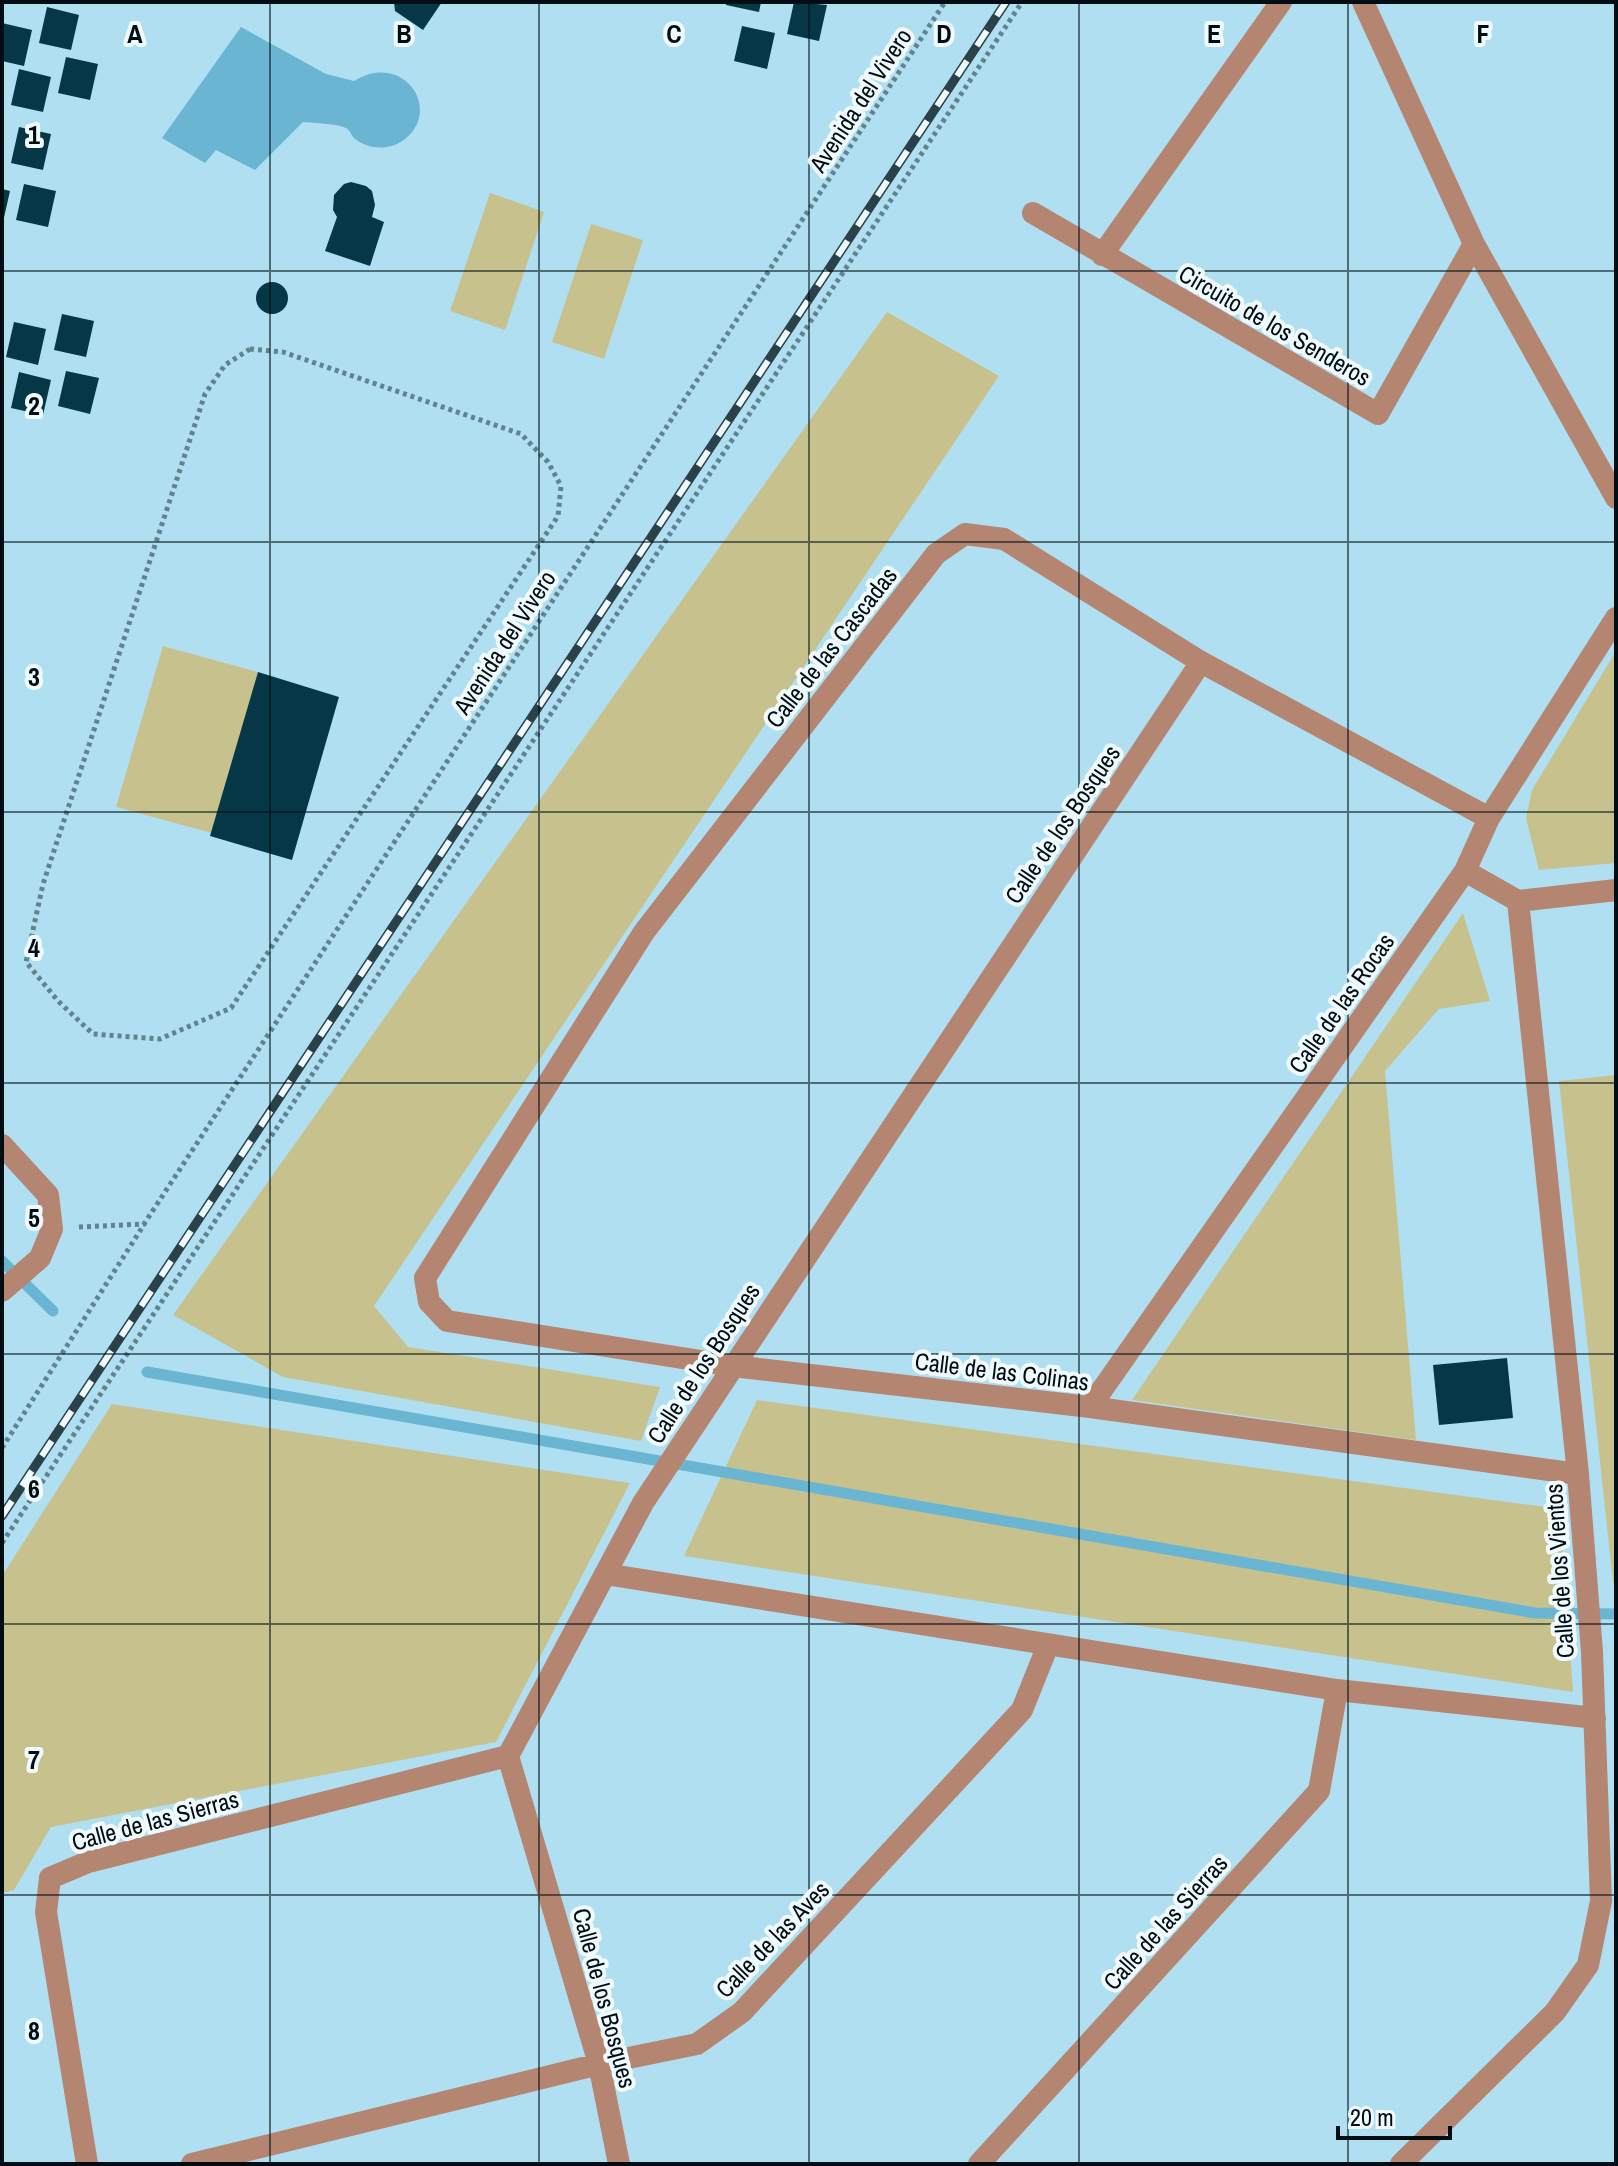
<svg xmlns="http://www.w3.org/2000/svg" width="1618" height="2166" viewBox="0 0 1618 2166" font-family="'Archivo Narrow',sans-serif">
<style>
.green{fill:#c7c28d}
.water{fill:#6ab5d1}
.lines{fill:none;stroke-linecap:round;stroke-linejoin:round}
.stream{stroke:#6ab5d1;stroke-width:11}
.building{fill:#063746}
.path{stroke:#61828f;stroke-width:5;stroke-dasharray:4 4;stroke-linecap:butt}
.minor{stroke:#b48571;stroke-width:22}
.tertiary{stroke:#b48571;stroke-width:22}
.rail-casing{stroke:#2b414a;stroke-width:9}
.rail{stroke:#f0fafd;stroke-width:6;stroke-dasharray:18;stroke-linecap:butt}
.grid{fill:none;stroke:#000e14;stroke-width:2;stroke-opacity:0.55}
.labels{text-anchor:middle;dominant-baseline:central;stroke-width:8;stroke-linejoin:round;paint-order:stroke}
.street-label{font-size:24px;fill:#000e14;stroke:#f0fafd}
.grid-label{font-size:26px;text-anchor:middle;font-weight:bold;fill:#000e14;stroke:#f0fafd;stroke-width:8;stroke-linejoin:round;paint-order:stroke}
</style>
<rect width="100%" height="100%" fill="#b0dff2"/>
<!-- green -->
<path class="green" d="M490,193l54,19 -39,118 -55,-19z
M591,224l52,16 -39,119 -52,-17z
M887,312l112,64 -625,930 34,41 252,40 -19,54 -358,-64 -110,-62z
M163,646l95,26 -46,161 -96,-26z
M1616,651v212l-77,7 -13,-52 6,-28z
M1463,913l27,88 -51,8 -54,62 31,369 -284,-40z
M1616,1075v507h-3l-54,-501z
M757,1400l803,109 13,183 -889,-136z
M112,1404l518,79 -134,259 -445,85 -37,63 -12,3v-317z"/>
<!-- water -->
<path class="water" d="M241,27l85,47 28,7c48,-30 89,27 51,58 -15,12 -37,11 -51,-1 -3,-3 -4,-8 -8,-10 -7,-4 -33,-5 -43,-6l-48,48 -39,-20 -11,13 -43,-25z"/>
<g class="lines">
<!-- stream -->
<path class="stream" d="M2,1261l51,50
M147,1372l1388,241 81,1"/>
</g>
<!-- building -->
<path class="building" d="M394,2h48l-19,28 -28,-19z
M726,2h35l-2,10 -33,-7z
M794,2l33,3 -8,36 -32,-7z
M47,7l32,8 -8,35 -32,-7z
M2,23l30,7 -8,36 -22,-5z
M742,26l33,7 -8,36 -33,-8z
M66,57l32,7 -8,36 -32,-7z
M19,69l32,8 -8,35 -32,-7z
M19,127l32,7 -8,36 -32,-7z
M351,182l15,4 6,5 3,14 -3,12 12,5 -14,44 -45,-15 12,-34 -4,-7 1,-15 10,-11z
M24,184l32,7 -8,36 -32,-7z
M2,189l8,2 -7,31 -1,-1z
M256 298a16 16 0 1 1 32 0a16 16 0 1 1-32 0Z
M62,314l32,7 -8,36 -32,-7z
M14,322l32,7 -8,36 -32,-8z
M66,371l33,7 -9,36 -32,-8z
M19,372l32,8 -8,35 -32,-7z
M258,672l81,25 -47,163 -82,-24z
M1507,1358l6,60 -74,7 -6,-60z"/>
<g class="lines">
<!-- path -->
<path class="path" d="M250,349l33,3 238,82 27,28 13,24 -3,30 -327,492 -71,31 -67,-5 -35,-33 -32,-39 17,-78 162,-490 20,-29z
M79,1227l65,-3 801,-1222
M2,1448l143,-225
M2,1543l1020,-1541"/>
<!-- minor -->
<path class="minor" d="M1363,2l111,242 142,254
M1033,213l345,201 96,-170
M1102,255l179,-253
M1489,818l-288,-156 -197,-123 -39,-5 -29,20 -292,378 -219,346 4,24 18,19 286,45 357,41 488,67
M1465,871l53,30 98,-11
M1090,1407l375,-536 24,-53 127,-200
M605,1574l732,116 258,28
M87,2164l-41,-252 4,-34 38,-16 420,-106
M192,2164l407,-100 98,-20 45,-32 280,-302 26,-65
M619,2164l-20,-100 -91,-308 135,-253 558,-841
M979,2164l340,-373 18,-101
M1401,2164l154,-152 33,-47 13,-64 -9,-249 -14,-178 -60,-573"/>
<!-- tertiary -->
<path class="tertiary" d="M2,1145l46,50 4,34 -12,29 -38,33"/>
<!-- rail casing -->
<g class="rail-casing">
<path id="rail" d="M2,1516l1004,-1514"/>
</g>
<!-- rail -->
<use href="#rail" class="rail"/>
</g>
<!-- grid -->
<path class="grid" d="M270,2v2162M539,2v2162M809,2v2162M1079,2v2162M1348,2v2162M2,271h1614M2,542h1614M2,812h1614M2,1083h1614M2,1354h1614M2,1624h1614M2,1895h1614"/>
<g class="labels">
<!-- street labels -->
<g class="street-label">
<text transform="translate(860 100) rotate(-57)">Avenida del Vivero</text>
<text transform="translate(1275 325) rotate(30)">Circuito de los Senderos</text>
<text transform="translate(504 642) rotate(-57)">Avenida del Vivero</text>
<text transform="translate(831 647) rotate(-52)">Calle de las Cascadas</text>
<text transform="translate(1062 824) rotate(-56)">Calle de los Bosques</text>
<text transform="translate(1341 1003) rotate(-55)">Calle de las Rocas</text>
<text transform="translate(703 1363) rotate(-57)">Calle de los Bosques</text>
<text transform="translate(1002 1371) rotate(7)">Calle de las Colinas</text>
<text transform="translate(1559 1571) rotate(-94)">Calle de los Vientos</text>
<text transform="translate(155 1820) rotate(-15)">Calle de las Sierras</text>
<text transform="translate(1165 1922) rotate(-48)">Calle de las Sierras</text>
<text transform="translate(772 1939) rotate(-46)">Calle de las Aves</text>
<text transform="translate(605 1998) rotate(75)">Calle de los Bosques</text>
</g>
</g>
<g class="grid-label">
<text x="135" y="43">A</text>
<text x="404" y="43">B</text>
<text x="674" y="43">C</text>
<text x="944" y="43">D</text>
<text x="1214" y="43">E</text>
<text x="1483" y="43">F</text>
<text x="34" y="144">1</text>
<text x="34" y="415">2</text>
<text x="34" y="686">3</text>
<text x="34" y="957">4</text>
<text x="34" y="1227">5</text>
<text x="34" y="1498">6</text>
<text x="34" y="1769">7</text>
<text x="34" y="2040">8</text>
</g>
<!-- border -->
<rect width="1618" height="2166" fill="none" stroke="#000e14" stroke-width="8"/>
<!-- scale -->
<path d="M1338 2126v12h112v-12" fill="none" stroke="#000e14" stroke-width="4"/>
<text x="1350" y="2126" font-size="24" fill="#000e14" stroke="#f0fafd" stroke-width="6" paint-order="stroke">20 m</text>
</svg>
